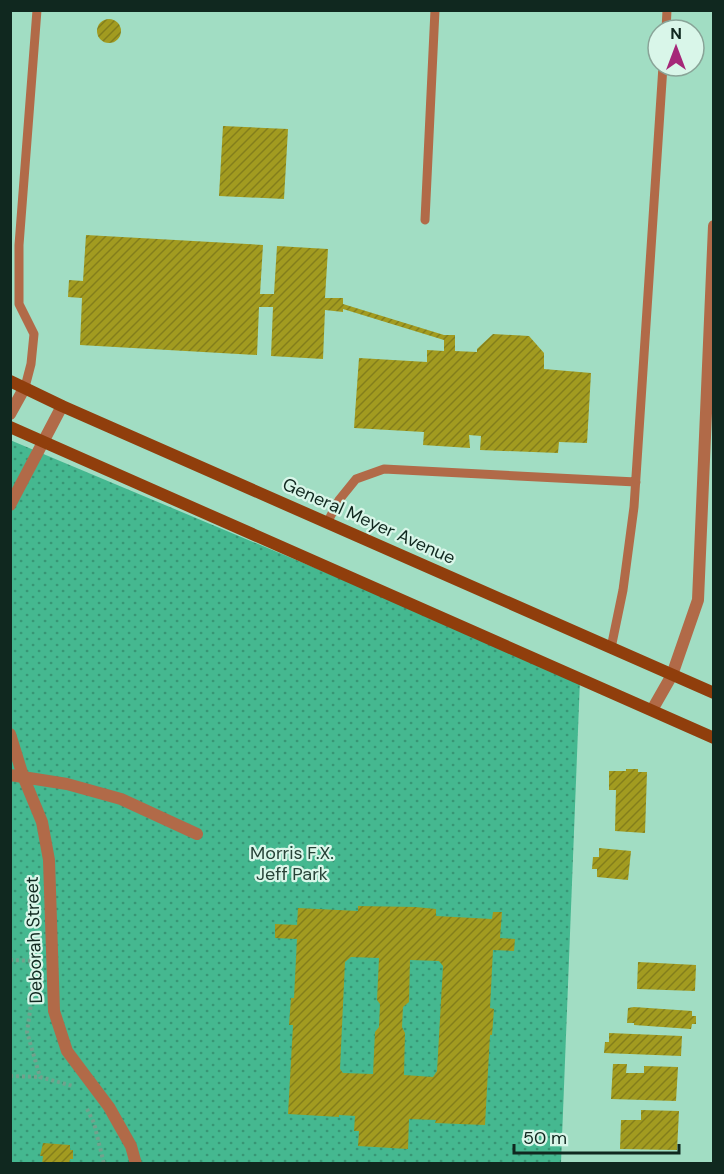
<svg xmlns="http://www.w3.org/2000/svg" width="724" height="1174" viewBox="0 0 724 1174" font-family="'DM Sans',sans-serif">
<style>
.park{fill:url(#park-dots)}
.building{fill:url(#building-hatch);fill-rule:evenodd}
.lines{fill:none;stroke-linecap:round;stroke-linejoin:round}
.path{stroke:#72a28d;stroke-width:4;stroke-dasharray:3 3;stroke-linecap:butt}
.service{stroke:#b16a48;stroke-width:9}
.minor{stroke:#b16a48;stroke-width:12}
.secondary{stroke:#903e0c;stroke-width:12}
.labels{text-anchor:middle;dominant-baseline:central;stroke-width:4.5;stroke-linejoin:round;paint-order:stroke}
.street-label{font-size:18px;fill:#10281f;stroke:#d9f6e9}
.park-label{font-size:18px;fill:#274237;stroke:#d9f6e9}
</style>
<defs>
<pattern id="park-dots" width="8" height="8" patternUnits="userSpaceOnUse" patternTransform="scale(1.5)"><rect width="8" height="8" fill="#45b890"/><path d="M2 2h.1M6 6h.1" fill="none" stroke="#389675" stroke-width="1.8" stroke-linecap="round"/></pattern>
<pattern id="building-hatch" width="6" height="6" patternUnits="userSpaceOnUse" patternTransform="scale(1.5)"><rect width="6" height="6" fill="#a29b20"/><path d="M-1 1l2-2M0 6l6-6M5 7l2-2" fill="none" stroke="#837e1b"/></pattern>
</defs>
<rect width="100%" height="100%" fill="#a1ddc3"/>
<!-- park -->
<path class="park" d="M10,440l570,239 -19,484h-550z"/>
<!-- building -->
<path class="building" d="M97 31a12 12 0 1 1 24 0a12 12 0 1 1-24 0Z
M223,126l65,3 -4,70 -65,-3z
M86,235l177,10 -3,49h14l3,-48 51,3 -3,49h18v6l101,31h11v16l22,1v-3l16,-15 36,2 15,17v16l47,4 -4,70 -28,-1 -1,11 -78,-3 1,-14 -12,-1 1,13 -47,-3 1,-13 -70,-4 5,-70 68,4v-12l17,1v-11l-101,-31v3l-18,-2 -2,49 -52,-3 2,-49h-14l-2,48 -177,-10 2,-47 -14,-1 1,-17 14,1z
M626,769h12v3h9l-2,61 -30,-2 1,-41h-7v-19h17z
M599,848l32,3 -3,29 -31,-3v-8h-5l1,-12h6z
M358,906l57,1 21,2v7l56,3 1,-7h9l-2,26 15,1 -1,12 -21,-1 -3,58 4,1 -2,26h-2l-5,90 -50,-2 1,-3 -27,-1 -1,30 -50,-3 1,-15h-5l1,-15 -16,-1v2l-51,-3 5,-89h-4l2,-27h3l3,-59 -22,-1v-14l22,1 1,-17 60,3zM351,957l28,1 -2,42 3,4 -1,23 -4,5 -2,42 -30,-1 -3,-4 5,-107zM410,960l29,1 4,5 -6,105 -4,6 -29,-2 1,-42 -3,-6 1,-20 6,-5z
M638,962l58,3 -1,26 -58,-2z
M634,1007l58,4v5h4v8h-4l-1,5 -57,-4v-2h-7l1,-15z
M609,1033l73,3 -1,20 -77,-3 1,-11h4z
M613,1064h14l-1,9h18v-7l34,1 -2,34 -65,-2z
M641,1110l38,1 -2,39 -57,-1 1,-29h20z
M43,1143l27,2v5h3v9h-3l-1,5h-27l1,-8h-3z"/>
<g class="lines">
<!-- path -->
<path class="path" d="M10,960l27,1
M34,983l-7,49 13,45 33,9
M10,1076l30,1
M87,1109l7,14 10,41"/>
<!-- service -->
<path class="service" d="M666,30l1,-20
M425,220l10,-210
M25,387l6,-23 3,-30 -15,-30v-59l18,-235
M327,523l12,-23 17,-21 28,-10 252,13
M611,648l12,-58 11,-83 29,-441"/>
<!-- minor -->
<path class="minor" d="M10,414l15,-27
M10,505l52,-99
M652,710l20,-35 26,-75 16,-374
M10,734l13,42 19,46 7,38 5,151 13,40 42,56 22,39 5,18
M10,775l57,9 54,15 76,35"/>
<!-- secondary -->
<path class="secondary" d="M10,381l52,25 652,287
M10,427l704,311"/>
</g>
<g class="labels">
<!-- street labels -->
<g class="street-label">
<text transform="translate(369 521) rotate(24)">General Meyer Avenue</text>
<text transform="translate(34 940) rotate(-92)">Deborah Street</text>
</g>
<!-- park labels -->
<g class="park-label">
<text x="292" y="853">Morris F.X.<tspan x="292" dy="21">Jeff Park</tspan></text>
</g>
</g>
<!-- border -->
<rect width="724" height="1174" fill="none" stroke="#10281f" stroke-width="24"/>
<!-- north arrow -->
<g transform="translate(676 48)"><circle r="28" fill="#d9f6e9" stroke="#89a498" stroke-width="1.5"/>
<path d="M0-4.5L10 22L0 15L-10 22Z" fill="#a52778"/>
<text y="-9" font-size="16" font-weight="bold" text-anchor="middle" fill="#10281f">N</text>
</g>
<!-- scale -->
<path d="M514 1144v9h165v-9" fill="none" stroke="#10281f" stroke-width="3"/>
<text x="523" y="1144" font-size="18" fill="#10281f" stroke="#d9f6e9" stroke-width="4.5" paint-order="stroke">50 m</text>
</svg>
